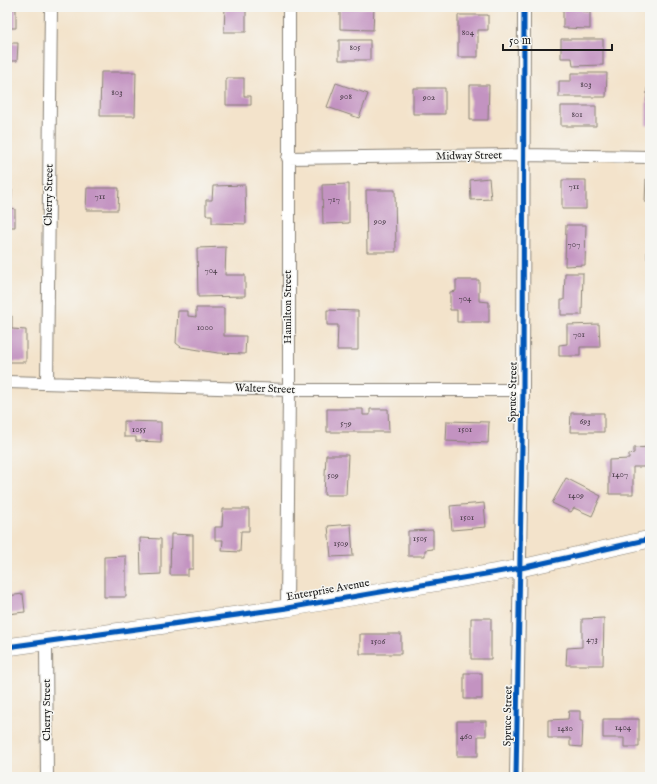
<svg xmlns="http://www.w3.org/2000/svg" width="657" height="784" viewBox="0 0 657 784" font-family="'IM FELL English',serif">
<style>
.building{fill:#c393c1}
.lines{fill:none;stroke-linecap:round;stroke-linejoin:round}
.street-casing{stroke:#888074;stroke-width:14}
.secondary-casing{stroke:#888074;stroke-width:18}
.street{stroke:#fff;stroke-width:12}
.secondary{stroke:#fff;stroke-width:17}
.cycleway-casing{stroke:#f6f6f2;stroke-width:8}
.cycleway{stroke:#0057b8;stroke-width:5}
.labels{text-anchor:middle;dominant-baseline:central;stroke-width:3;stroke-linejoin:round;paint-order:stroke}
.number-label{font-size:9px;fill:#463a45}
.street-label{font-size:11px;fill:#1c1c1c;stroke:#f6f6f2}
</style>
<rect width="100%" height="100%" fill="#f6f6f2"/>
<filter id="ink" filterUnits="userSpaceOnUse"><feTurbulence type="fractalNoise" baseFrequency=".025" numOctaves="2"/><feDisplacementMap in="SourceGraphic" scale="8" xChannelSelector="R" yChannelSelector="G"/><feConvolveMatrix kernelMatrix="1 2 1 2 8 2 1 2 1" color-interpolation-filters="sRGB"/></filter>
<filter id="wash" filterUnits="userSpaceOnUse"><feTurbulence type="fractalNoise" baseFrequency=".012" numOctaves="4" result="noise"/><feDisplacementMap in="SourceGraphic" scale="16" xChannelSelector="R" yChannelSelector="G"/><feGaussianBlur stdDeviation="0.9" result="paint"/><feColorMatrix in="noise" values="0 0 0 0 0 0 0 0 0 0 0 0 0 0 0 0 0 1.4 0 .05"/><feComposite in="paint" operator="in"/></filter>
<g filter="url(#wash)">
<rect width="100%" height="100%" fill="#f3e3cb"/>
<g id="blocks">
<!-- building -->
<path class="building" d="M225,7h21v25h-22z
M563,7h19v4l8,1v17l-27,-1z
M340,8h34l-1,22 -33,-1z
M7,9h9v19h-9z
M458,15h30v15h-10v27h-20z
M561,39h42v26l-30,1 -1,-8h-11z
M339,40h31v20h-31z
M7,43h11l-1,18h-10z
M101,72h35l-1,44h-35z
M571,73h36l-1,24h-47v-16h12z
M226,78h18v18h7v9h-25z
M336,83l32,11 -9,24 -32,-11z
M470,85h19l-1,35h-18z
M413,88h32v26h-32z
M647,88h3v38l-4,-1z
M561,106h35v20h-35z
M489,178l2,21 -20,1 -1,-20z
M646,179h4v23h-5z
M562,180h24v29h-24z
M349,184v39l-26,1 -1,-39z
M245,185l1,39 -34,-1v-8h-6v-15h6l1,-14z
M87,188h32l-1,22h-32z
M7,190h5l-1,18 4,1v18h-8z
M366,190h29l1,62h-29z
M566,225h20l-1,40 -20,1z
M647,244h3v15h-3z
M226,247l-1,28h20v21l-47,1 -1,-49z
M565,273h18l-1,42h-21v-15h3z
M456,280h23v21l10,1v20h-32v-12h-7v-18l6,-1z
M196,308h28v28h22l-1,18 -27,-1 -37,-6 -5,-4 2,-32h10v5l8,1z
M327,310l31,1v39h-21l1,-25h-11z
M7,316h5v13l14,1v32h-19z
M599,324l1,23h-20v9h-21v-11l8,-1v-19z
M327,409h36v6h7v-6h18l1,23h-62z
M571,413h33v19h-34z
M124,421l37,1v20l-25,-1v-4h-12z
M447,421l42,1 -1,21 -42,-2z
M650,447v20h-17v27h-24v-34l20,-1v-5l5,-1v-5z
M326,455h22l-2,40h-22z
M566,478l35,18 -9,20 -18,-8 -3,4 -19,-9z
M484,503l2,24 -34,3 -2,-24z
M223,509h26v22h-8l-1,21 -18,-1 1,-11h-8v-13h7z
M351,524l2,32 -22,1 -3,-31z
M433,530v19l-8,1v6h-17v-25z
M171,534l22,1v34h-5v6h-18z
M140,538l21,1v35l-20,1z
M126,556v41h-22v-40z
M23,594l2,18 -18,2v-18z
M471,618h20v41h-20z
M604,618l-1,47h-37l1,-17 15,-1v-28z
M360,634h41v20h-41z
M464,673h18v26h-18z
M569,711h11v9h3l-1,27 -12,-1v-8h-22v-18l20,-1z
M603,719h36v28h-15v-9h-21z
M457,721h29v15h-8v20h-21z"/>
</g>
</g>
<g filter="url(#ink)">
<use href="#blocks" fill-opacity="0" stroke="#888074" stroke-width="1"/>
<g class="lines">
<!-- street casing -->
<g class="street-casing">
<path id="street" d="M288,158l236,-3 126,2
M7,382l282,8h234
M47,382l4,-375
M287,608l2,-218v-383
M46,643l1,134
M516,777l7,-387 1,-383"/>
</g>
<!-- secondary casing -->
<g class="secondary-casing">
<path id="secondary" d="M7,647l280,-39 234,-40 129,-29"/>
</g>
<!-- street -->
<use href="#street" class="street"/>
<!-- secondary -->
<use href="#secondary" class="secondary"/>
<!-- cycleway casing -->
<g class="cycleway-casing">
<path id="cycleway" d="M7,647l280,-39 234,-40 129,-29
M516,777l7,-387 1,-383"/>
</g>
<!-- cycleway -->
<use href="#cycleway" class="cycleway"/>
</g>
</g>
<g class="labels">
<!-- number labels -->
<g class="number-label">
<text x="468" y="32">804</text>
<text x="355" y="47">805</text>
<text x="586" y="84">803</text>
<text x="117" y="92">803</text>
<text x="346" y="96">908</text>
<text x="429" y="97">902</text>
<text x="577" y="114">801</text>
<text x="574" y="186">711</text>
<text x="100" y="196">711</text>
<text x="334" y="199">717</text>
<text x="380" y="221">909</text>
<text x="574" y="244">707</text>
<text x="211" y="270">704</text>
<text x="465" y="298">704</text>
<text x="205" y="327">1000</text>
<text x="579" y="334">701</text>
<text x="585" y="421">693</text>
<text x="346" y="423">579</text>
<text x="139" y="429">1055</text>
<text x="465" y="429">1501</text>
<text x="620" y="474">1407</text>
<text x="333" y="475">509</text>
<text x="576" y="495">1409</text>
<text x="467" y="517">1501</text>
<text x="420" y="538">1505</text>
<text x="341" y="543">1509</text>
<text x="592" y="639">473</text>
<text x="378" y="641">1506</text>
<text x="623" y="727">1404</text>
<text x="565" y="728">1480</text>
<text x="466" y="736">460</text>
</g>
<!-- street labels -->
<g class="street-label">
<text transform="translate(469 156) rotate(-1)">Midway Street</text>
<text transform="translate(49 195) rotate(-89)">Cherry Street</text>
<text transform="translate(288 307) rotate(-90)">Hamilton Street</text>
<text transform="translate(265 389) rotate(2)">Walter Street</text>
<text transform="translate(513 392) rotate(-89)">Spruce Street</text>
<text transform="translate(328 590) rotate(-10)">Enterprise Avenue</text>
<text transform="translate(47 710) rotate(-90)">Cherry Street</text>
<text transform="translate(508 716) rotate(-89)">Spruce Street</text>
</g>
</g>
<!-- margin -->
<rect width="657" height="784" fill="none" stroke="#f6f6f2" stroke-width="24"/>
<!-- scale -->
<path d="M503 44v6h109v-6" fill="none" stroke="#1c1c1c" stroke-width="2"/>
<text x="509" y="44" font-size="12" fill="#1c1c1c" stroke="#f6f6f2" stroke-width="3" paint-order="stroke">50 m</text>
</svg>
